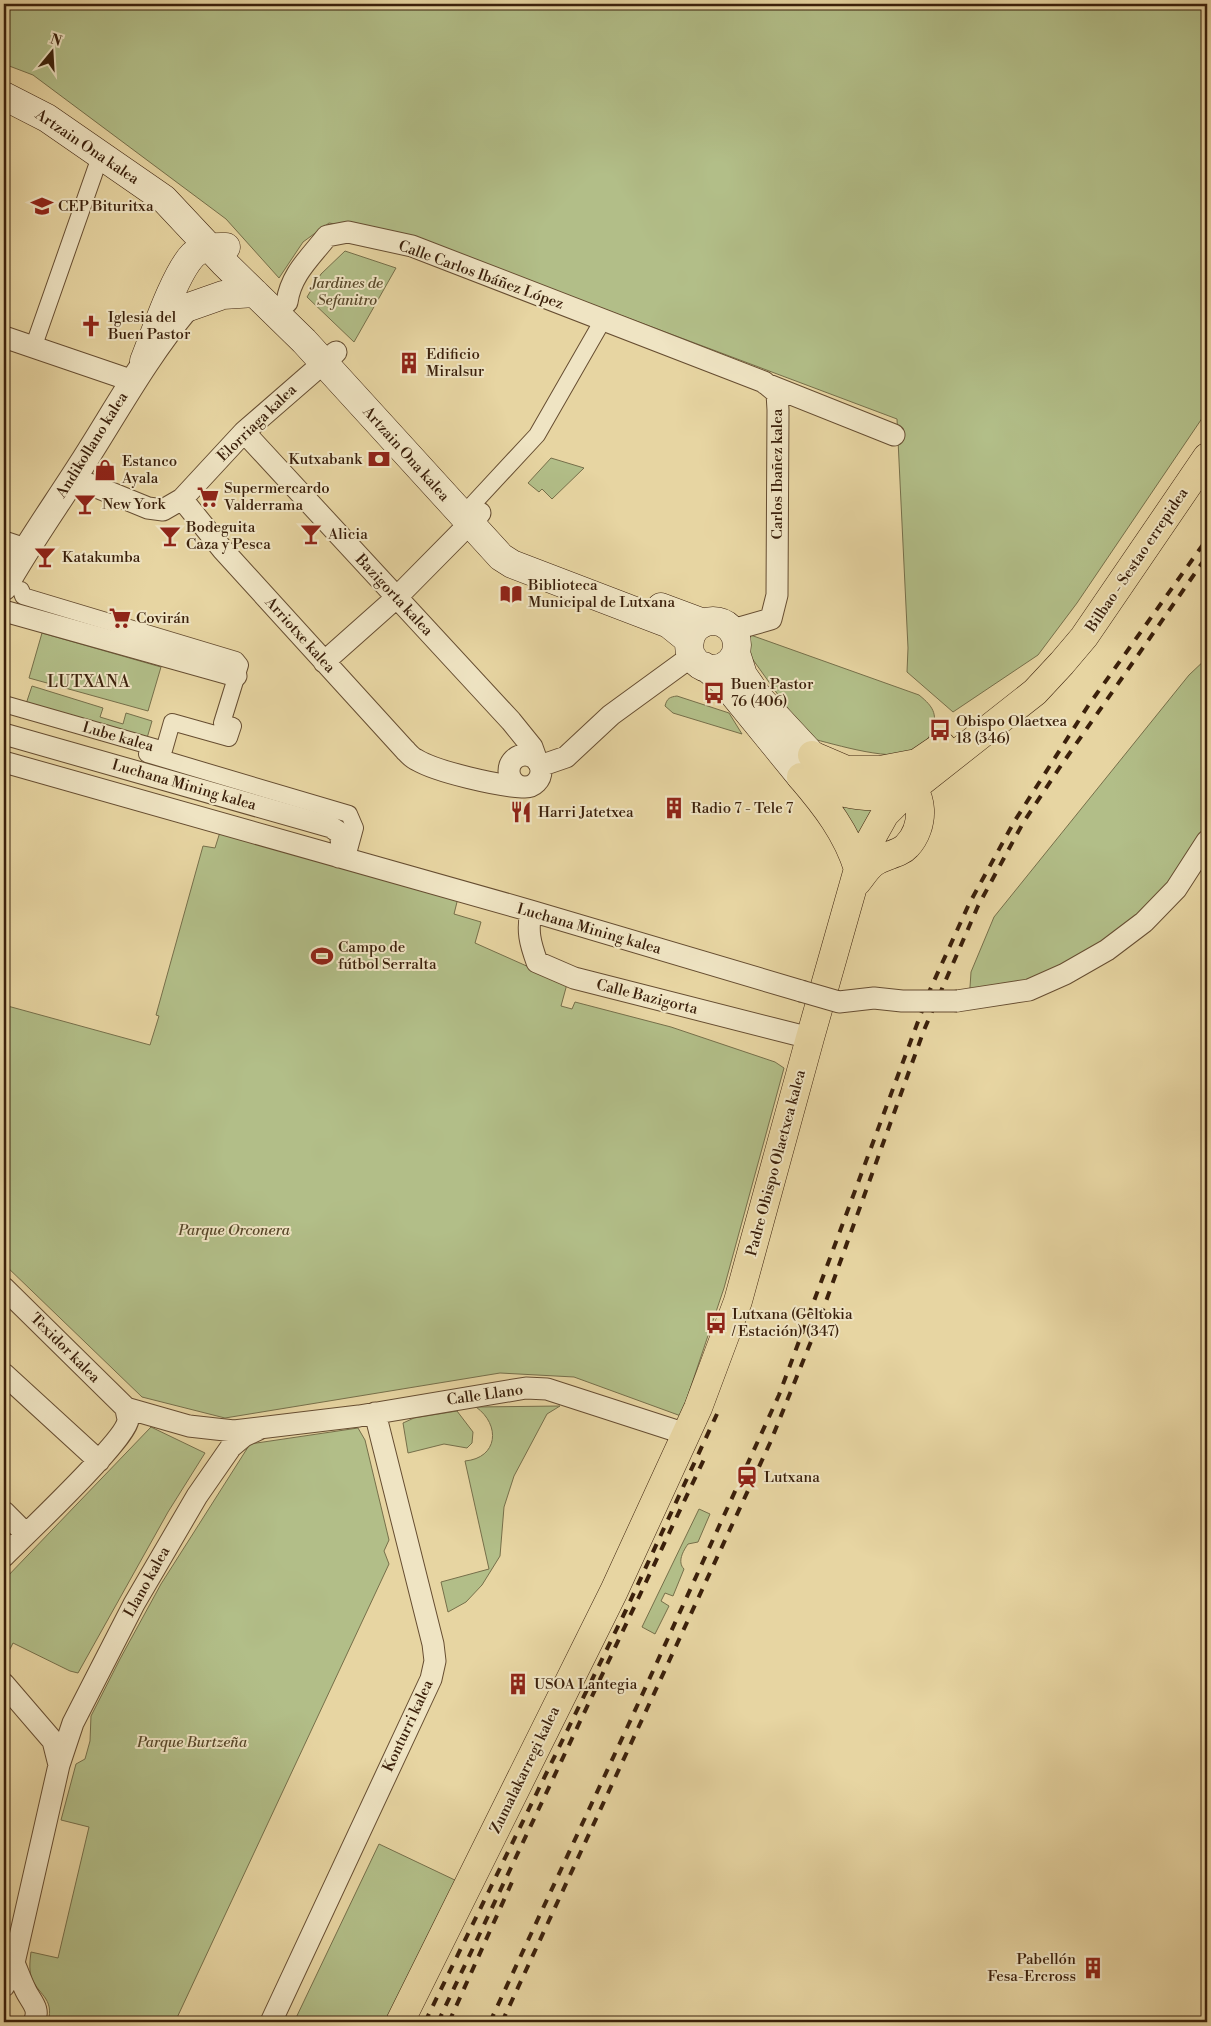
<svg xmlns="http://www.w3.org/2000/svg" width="1211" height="2026" viewBox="0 0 1211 2026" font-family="'Libre Bodoni',serif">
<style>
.green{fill:#b2be88;stroke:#766f4a}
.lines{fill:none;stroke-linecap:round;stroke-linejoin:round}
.pedestrian-casing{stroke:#664d31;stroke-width:18}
.minor-casing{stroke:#664d31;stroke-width:23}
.tertiary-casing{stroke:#664d31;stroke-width:28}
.secondary-casing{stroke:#3b200b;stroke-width:29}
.primary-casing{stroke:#3b200b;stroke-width:29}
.pedestrian{stroke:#efe4c3;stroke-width:16}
.minor{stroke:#efe4c3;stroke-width:21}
.tertiary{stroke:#efe4c3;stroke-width:26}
.secondary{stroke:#efe4c3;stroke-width:28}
.primary{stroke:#e7d5a2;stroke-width:28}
.rail{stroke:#3b200b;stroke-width:4;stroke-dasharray:9 9;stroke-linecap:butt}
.minor-bridge-casing{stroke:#664d31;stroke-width:23;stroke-linecap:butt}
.minor-bridge{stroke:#efe4c3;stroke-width:21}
.labels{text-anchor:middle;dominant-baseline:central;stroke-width:4;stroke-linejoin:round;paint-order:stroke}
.street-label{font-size:15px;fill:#3b200b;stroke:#efe4c3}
.poi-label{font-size:15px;fill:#3b200b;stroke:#efe4c3;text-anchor:start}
.park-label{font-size:15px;font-style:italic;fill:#59482a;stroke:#efe4c3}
.neighbourhood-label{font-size:16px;letter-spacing:1px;fill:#3b200b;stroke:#efe4c3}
</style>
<rect width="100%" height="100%" fill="#e7d5a2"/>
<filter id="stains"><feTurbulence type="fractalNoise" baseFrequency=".004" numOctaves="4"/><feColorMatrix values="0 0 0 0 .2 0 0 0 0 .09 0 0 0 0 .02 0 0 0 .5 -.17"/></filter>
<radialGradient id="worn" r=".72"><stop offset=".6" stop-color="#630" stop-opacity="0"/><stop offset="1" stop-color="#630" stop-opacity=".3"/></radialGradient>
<!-- green -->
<path class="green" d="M4,4h1203v407l-130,192 -39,52 -85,57 -46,-40 1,-24 -11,-229 -482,-181 -86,-15 -26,19 -24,36 -53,-59 -193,-144 -29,-11z
M345,251l51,17 -42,74 -47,-45 14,-23z
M551,458l33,10 -32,31 -10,-10 -3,3 -11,-9z
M42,633l119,34 -13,44 -119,-33z
M745,633l174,62c11,9 19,17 14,32 -3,8 -7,18 -15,23 -22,14 -83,-6 -109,-12l-68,-95z
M1207,658v181l-100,111 -138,52 2,-30 23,-55 195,-242z
M32,686l71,22 -3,9 23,7 3,-11 26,8 -7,24 -121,-35z
M677,696l52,17 13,21 -69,-21 -8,-7c2,-8 5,-9 12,-10z
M835,800l40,5 -17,33z
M220,832l238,66 -4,16 27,8 -6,21 92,41 -6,22 11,3 3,-7 96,25 104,35 9,6 -60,220 -43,128 -107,-39 -74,-4 -275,45 -83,-21 -138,-133v-259l146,40 9,-29 -3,-1 47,-169 12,2z
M560,1406l-13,8 -33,62 -10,31 -4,49 -18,29 -16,17 -18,10 -7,-30 48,-13 -24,-108c33,-3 36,-36 11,-54z
M457,1411l16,21 -1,11 -5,5 -23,-4 -36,9 -5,-30 11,-5z
M151,1427l54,26 -37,59 -90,161 -8,-2 -57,-28 -9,18v-81z
M358,1428l7,12 24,100 -5,11 5,13 -214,458h-127c7,-25 -11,-27 -17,-46 -2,-8 -1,-16 0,-24l27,6 31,-131 -28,-7 15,-56 9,-5 5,-18 1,-25 29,-57 41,-75 89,-140z
M699,1509l11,5 -12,28 -10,2c-5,7 -11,18 -4,25l-11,27 -8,-3 -4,8 8,5 -14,28 -13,-7z
M379,1844l80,38 -71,134 -6,6h-88z"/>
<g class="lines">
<!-- pedestrian casing -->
<g class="pedestrian-casing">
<path id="pedestrian" d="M33,348l68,-194
M472,505l65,-70 66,-115
M4,704l160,46 8,-28 57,16 4,-12 -11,-3 18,-58 -4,-5 -213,-64 -2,-6
M147,754l202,60 6,14 -6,22"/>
</g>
<!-- minor casing -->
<g class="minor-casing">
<path id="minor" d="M287,302c4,-28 23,-44 40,-66l21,-4 64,14 352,136 13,11 1,17 -1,185 -6,24 -39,11
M4,337l129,44
M766,384l128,51
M244,432l267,289 21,26 5,14
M68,485l21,-1 59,24 15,2 19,-11 62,-67 92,-80
M182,499l41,51 182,200c3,3 7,8 12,10 20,12 82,26 105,27
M4,542l21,7
M4,611l232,65
M324,662l72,-64 84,-85
M4,734l327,93 9,6 2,12 -3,12
M509 771a16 16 0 1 1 32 0a16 16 0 1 1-32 0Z
M4,762l527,149 270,80
M540,766l26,-9 45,-42 81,-59
M531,911c-4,20 -1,32 6,51l37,16 236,60
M957,1001l72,-11 36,-16 42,-24 37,-28 32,-33 31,-48
M4,1288l122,120
M4,1374l95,87
M126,1408l63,18 45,5 125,-15 167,-28 21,1 139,45
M4,1512l22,22
M4,1556c20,-20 122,-116 124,-136 0,-3 -2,-8 -2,-12
M4,1684l49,57 6,24
M14,1963c4,9 7,18 11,26 5,12 16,19 9,33
M4,1986l10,-23 45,-198 14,-42 61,-119 63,-108 34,-49 13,-11 15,-7
M271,2022l160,-343 4,-18 -2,-17 -58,-231"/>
</g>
<!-- tertiary casing -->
<g class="tertiary-casing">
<path id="tertiary" d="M4,587c24,-43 52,-82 78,-123 34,-53 63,-107 104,-156"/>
</g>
<!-- secondary casing -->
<g class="secondary-casing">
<path id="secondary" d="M4,96l43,22 117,81 60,64 80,78 197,216 11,7 157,60 21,17
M186,308l37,-13 32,-2
M144,361c10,-25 31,-88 49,-106 9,-9 21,-8 33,-8
M661,607l43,16
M689 645a24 24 0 1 1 48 0a24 24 0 1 1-48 0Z
M736,653l7,22 16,23 53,57
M704,666l18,14 79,97"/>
</g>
<!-- primary casing -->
<g class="primary-casing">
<path id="primary" d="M812,755l35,15h33l37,-7 25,-17
M801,777c24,28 46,56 57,92
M804,778c37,18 59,20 99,18
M857,882c5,-6 10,-14 15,-18 10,-9 27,-9 35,-18 18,-19 19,-56 -7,-68
M400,2022l214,-431 84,-183 40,-107 72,-263 48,-169 13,-30 14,-25 18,-18 132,-104 27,-29 22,-26 123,-180"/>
</g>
<!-- pedestrian -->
<use href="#pedestrian" class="pedestrian"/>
<!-- minor -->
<use href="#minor" class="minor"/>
<!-- tertiary -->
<use href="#tertiary" class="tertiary"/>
<!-- secondary -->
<use href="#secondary" class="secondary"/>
<!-- primary -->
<use href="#primary" class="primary"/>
<!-- rail -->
<path class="rail" d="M425,2022l201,-412 91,-196
M438,2022l268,-567
M449,2022l63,-140
M490,2022l142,-305 147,-322 150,-403 40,-88 45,-82 74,-116 119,-167
M502,2022l268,-579 46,-114 108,-299 54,-124 45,-83 37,-56 147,-211"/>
<!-- minor-bridge casing -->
<g class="minor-bridge-casing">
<path id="minor-bridge" d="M801,991l38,11 35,-4 28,3h55"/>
</g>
<!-- minor-bridge -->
<use href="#minor-bridge" class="minor-bridge"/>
</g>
<!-- icons -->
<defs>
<g id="school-bare" transform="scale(1.725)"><path d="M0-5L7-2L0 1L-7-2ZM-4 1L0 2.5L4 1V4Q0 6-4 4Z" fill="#8f2418" stroke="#efe4c3" stroke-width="2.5" paint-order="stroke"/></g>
<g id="church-bare" transform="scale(1.725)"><path d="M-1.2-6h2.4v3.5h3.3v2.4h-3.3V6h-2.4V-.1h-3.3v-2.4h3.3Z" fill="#8f2418" stroke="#efe4c3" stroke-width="2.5" paint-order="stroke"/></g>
<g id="building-bare" transform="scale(1.725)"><path d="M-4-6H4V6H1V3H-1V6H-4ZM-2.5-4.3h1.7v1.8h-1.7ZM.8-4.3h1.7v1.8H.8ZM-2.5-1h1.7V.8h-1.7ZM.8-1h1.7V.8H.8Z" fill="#8f2418" stroke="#efe4c3" stroke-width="2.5" paint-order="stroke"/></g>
<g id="bank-bare" transform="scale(1.725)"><path d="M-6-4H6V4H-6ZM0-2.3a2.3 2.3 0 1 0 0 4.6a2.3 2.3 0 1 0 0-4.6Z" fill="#8f2418" stroke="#efe4c3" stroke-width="2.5" paint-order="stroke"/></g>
<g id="shop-bare" transform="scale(1.725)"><path d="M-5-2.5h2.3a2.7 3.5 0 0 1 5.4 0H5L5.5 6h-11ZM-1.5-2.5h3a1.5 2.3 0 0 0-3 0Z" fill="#8f2418" stroke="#efe4c3" stroke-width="2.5" paint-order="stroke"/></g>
<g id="supermarket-bare" transform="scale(1.725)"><path d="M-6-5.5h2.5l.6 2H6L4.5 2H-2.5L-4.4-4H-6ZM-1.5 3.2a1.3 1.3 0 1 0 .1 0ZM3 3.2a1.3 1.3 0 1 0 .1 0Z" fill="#8f2418" stroke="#efe4c3" stroke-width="2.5" paint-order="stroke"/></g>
<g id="bar-bare" transform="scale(1.725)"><path d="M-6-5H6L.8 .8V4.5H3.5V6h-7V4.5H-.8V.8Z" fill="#8f2418" stroke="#efe4c3" stroke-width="2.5" paint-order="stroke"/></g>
<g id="library-bare" transform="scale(1.725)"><path d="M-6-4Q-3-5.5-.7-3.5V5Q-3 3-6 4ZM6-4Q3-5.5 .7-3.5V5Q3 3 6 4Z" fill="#8f2418" stroke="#efe4c3" stroke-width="2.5" paint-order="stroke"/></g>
<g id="bus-bare" transform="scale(1.725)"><path d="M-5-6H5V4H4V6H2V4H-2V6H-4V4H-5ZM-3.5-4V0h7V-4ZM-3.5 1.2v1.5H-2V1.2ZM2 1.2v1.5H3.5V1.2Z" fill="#8f2418" stroke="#efe4c3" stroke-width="2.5" paint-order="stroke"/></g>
<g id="restaurant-bare" transform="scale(1.725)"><path d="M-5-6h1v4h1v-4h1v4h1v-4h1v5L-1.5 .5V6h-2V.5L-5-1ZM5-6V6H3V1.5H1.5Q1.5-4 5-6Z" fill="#8f2418" stroke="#efe4c3" stroke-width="2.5" paint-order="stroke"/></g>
<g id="stadium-bare" transform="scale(1.725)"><path d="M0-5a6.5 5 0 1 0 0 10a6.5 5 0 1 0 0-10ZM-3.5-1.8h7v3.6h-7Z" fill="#8f2418" stroke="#efe4c3" stroke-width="2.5" paint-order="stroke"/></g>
<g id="station-bare" transform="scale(1.725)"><path d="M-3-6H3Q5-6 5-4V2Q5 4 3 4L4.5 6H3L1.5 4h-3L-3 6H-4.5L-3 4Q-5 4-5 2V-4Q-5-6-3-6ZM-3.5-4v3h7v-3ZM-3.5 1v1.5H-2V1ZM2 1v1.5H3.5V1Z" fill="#8f2418" stroke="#efe4c3" stroke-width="2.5" paint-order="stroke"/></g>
</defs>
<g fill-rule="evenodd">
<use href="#school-bare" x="42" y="206"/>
<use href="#church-bare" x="91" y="326"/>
<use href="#building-bare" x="409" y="363"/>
<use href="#bank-bare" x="379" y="459"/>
<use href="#shop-bare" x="105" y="470"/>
<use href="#supermarket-bare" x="208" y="497"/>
<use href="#bar-bare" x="85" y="504"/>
<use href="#bar-bare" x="311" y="534"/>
<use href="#bar-bare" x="170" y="536"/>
<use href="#bar-bare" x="45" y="557"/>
<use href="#library-bare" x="511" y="594"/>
<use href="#supermarket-bare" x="120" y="618"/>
<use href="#bus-bare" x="714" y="693"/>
<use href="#bus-bare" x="940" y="730"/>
<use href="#building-bare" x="674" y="808"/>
<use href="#restaurant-bare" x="521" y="812"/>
<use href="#stadium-bare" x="322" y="956"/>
<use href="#bus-bare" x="716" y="1323"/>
<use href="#station-bare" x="747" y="1477"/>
<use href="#building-bare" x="518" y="1684"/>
<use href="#building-bare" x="1093" y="1968"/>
</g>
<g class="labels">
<!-- street labels -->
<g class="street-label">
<text transform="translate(87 147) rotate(34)">Artzain Ona kalea</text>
<text transform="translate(481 275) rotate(20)">Calle Carlos Ibáñez López</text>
<text transform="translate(257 423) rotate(-44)">Elorriaga kalea</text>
<text transform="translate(92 445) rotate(-58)">Andikollano kalea</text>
<text transform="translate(406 454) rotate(48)">Artzain Ona kalea</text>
<text transform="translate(777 474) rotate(-90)">Carlos Ibañez kalea</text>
<text transform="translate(1137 560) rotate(-56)">Bilbao - Sestao errepidea</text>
<text transform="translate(394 595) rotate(47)">Bazigorta kalea</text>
<text transform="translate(300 635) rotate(48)">Arriotxe kalea</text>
<text transform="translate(118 737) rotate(16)">Lube kalea</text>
<text transform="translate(184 785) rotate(16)">Luchana Mining kalea</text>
<text transform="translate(589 929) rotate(16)">Luchana Mining kalea</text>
<text transform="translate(647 997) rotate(14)">Calle Bazigorta</text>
<text transform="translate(776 1163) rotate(-75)">Padre Obispo Olaetxea kalea</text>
<text transform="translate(65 1348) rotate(45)">Texidor kalea</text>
<text transform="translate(485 1395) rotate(-8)">Calle Llano</text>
<text transform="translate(147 1582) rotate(-61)">Llano kalea</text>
<text transform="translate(408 1726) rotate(-65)">Konturri kalea</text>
<text transform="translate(525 1770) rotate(-64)">Zumalakarregi kalea</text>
</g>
<!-- poi labels -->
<g class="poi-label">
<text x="58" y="206">CEP Bituritxa</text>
<text x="108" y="317">Iglesia del<tspan x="108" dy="17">Buen Pastor</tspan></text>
<text x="426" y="354">Edificio<tspan x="426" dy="17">Miralsur</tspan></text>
<text x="362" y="459" text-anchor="end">Kutxabank</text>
<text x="122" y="461">Estanco<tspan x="122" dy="17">Ayala</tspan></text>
<text x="224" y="488">Supermercardo<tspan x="224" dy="17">Valderrama</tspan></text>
<text x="102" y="504">New York</text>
<text x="186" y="527">Bodeguita<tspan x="186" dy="17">Caza y Pesca</tspan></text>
<text x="328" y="534">Alicia</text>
<text x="62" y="557">Katakumba</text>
<text x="528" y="585">Biblioteca<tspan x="528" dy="17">Municipal de Lutxana</tspan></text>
<text x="136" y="618">Covirán</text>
<text x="731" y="684">Buen Pastor<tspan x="731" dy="17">76 (406)</tspan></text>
<text x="956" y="721">Obispo Olaetxea<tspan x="956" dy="17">18 (346)</tspan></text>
<text x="691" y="808">Radio 7 - Tele 7</text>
<text x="538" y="812">Harri Jatetxea</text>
<text x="338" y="947">Campo de<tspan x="338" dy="17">fútbol Serralta</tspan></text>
<text x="732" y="1314">Lutxana (Geltokia<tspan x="732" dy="17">/ Estación) (347)</tspan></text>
<text x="764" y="1477">Lutxana</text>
<text x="534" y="1684">USOA Lantegia</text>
<text x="1076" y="1959" text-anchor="end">Pabellón<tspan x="1076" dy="17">Fesa-Ercross</tspan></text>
</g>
<!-- park labels -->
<g class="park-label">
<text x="347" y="283">Jardines de<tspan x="347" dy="17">Sefanitro</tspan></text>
<text x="234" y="1230">Parque Orconera</text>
<text x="192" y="1742">Parque Burtzeña</text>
</g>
<!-- neighbourhood labels -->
<g class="neighbourhood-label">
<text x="89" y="682">LUTXANA</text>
</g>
</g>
<!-- margin -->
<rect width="1211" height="2026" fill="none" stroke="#e7d5a2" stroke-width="20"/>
<rect x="5" y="5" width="1201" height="2016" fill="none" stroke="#3b200b" stroke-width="2.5"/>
<rect x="10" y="10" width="1191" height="2006" fill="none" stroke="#3b200b"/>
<!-- north arrow -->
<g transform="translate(52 52) rotate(18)" stroke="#efe4c3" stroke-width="4" paint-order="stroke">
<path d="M0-4L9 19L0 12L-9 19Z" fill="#3b200b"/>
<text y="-8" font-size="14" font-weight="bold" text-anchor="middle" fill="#3b200b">N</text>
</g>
<rect width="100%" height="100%" filter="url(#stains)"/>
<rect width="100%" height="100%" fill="url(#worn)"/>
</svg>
